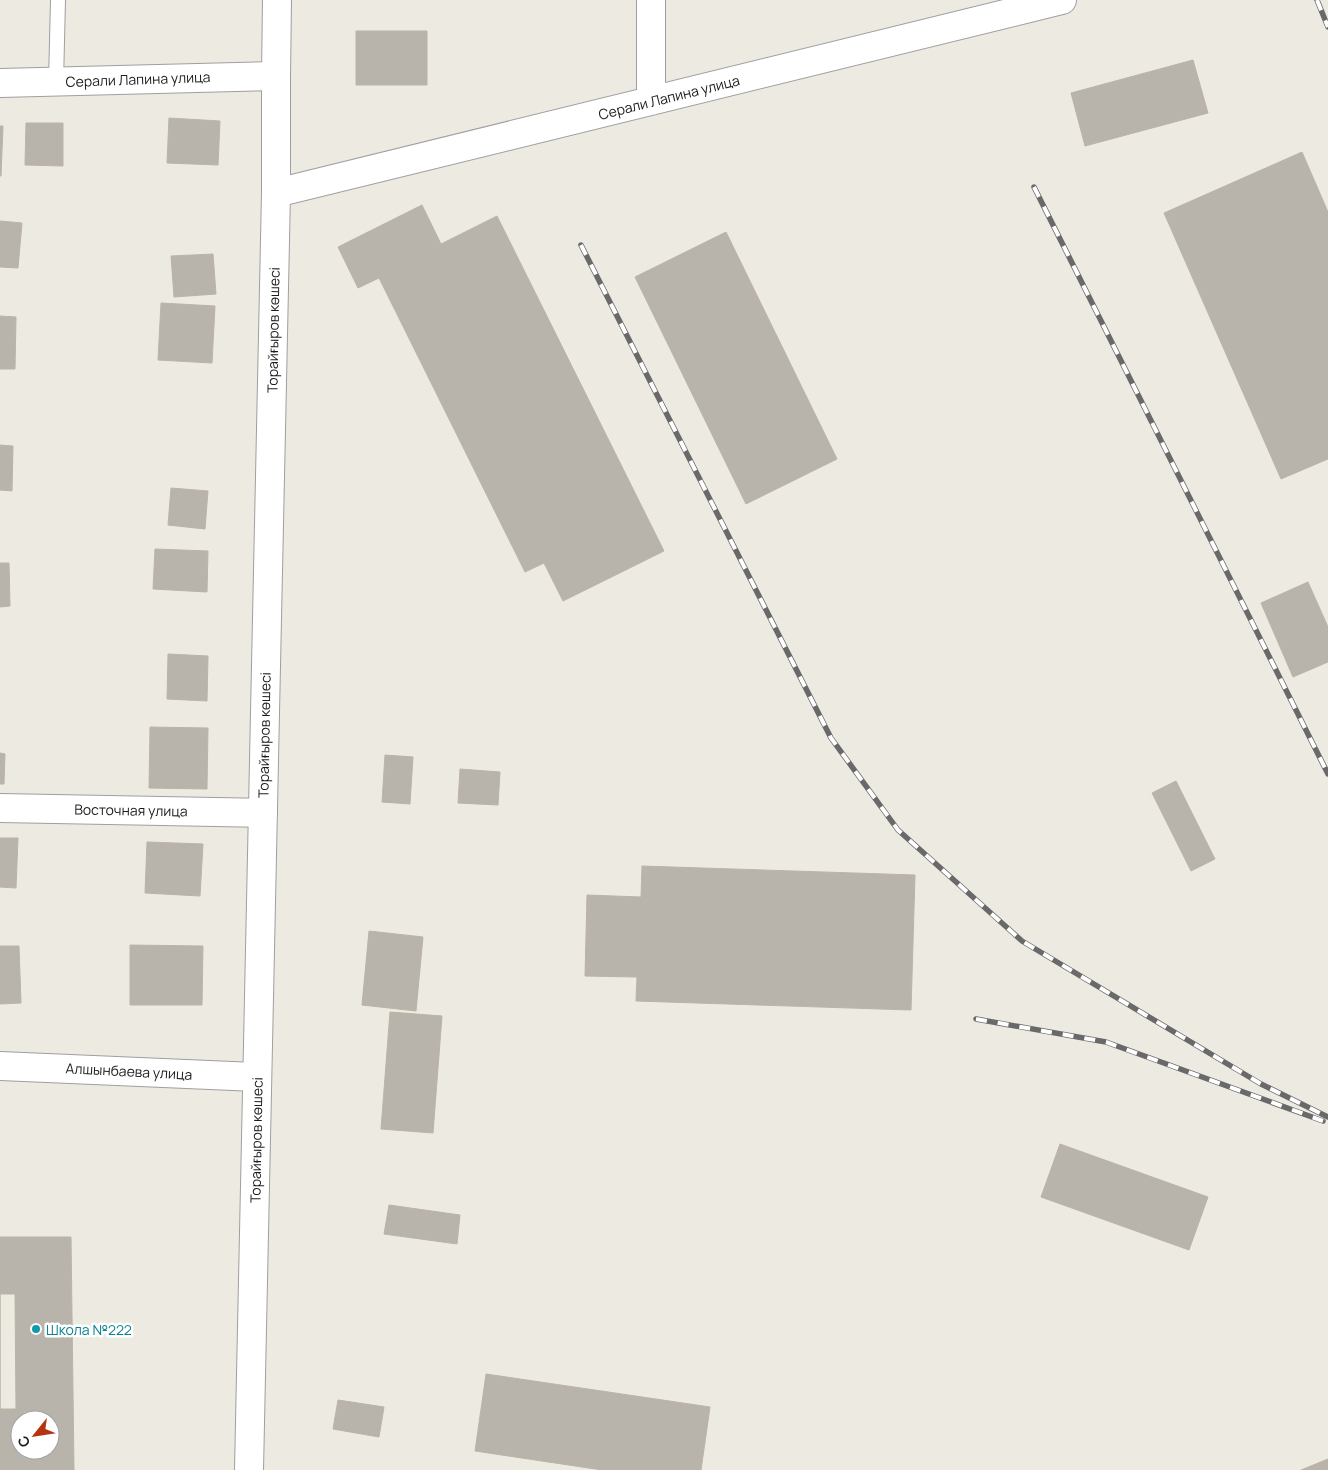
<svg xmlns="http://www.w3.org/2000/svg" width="1328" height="1470" viewBox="0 0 1328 1470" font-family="Manrope,sans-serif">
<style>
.building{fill:#b8b3ab;stroke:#bcb4a5;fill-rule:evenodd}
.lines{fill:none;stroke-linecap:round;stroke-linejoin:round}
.service-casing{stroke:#9f9f9f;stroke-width:16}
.minor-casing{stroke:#9f9f9f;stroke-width:30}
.tertiary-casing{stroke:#9f9f9f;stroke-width:30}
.service{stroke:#fff;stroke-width:14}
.minor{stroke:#fff;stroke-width:28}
.tertiary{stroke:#fff;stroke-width:28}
.rail-casing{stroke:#696969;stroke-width:5.5}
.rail{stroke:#fff;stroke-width:4;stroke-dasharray:11;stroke-linecap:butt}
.culture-dot{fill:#0f9aa8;stroke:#fff;stroke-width:2}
.labels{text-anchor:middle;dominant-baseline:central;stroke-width:5;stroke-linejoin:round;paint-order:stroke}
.street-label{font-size:14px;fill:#1b1b1b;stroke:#fff}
.culture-label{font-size:14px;fill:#0d838f;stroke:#fff;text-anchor:start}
</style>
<rect width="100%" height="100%" fill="#eceae1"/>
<!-- building -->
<path class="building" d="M356,31h71v54h-71z
M1193,60l15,53 -123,33 -14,-53z
M169,118l51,3 -2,44 -51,-2z
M26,123h37v43l-38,-1z
M0,126h3l-2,50h-1z
M1302,152l26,60v247l-47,20 -117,-266z
M422,205l19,39 56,-28 167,335 -101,50 -19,-38 -19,9 -146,-294 -21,10 -20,-41z
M0,221l22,2 -4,45 -18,-1z
M726,232l111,227 -91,45 -111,-227z
M213,254l3,40 -42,3 -3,-41z
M161,303l54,3 -3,57 -54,-3z
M0,316l16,1 -1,52h-15z
M0,445l13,1 -1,45 -12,-1z
M171,488l37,3 -3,38 -37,-4z
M155,549l53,2 -1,41 -54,-3z
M0,563h9l1,43 -10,1z
M1308,582l20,45v35l-35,15 -32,-74z
M168,654l40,2 -1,45 -40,-2z
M150,727l58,1 -1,61 -58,-1z
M0,753l5,1 -1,30h-4z
M385,755l28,2 -3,47 -28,-2z
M460,769l40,3 -2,33 -40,-2z
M1176,781l39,78 -24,12 -39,-78z
M0,838h18l-2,50 -16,-1z
M147,842l56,2 -3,52 -55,-3z
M642,866l273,9 -4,135 -275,-9 1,-24 -52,-1 2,-81 54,2z
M369,931l54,6 -7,74 -54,-6z
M130,945l73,1 -1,59h-72z
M0,946h19l2,57 -21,1z
M390,1012l52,4 -9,117 -52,-4z
M1060,1144l148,53 -19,53 -148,-53z
M389,1205l71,10 -3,29 -73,-10z
M0,1237h71l3,233h-74zM20,1420h30v30h-30z
M0,1294h15l1,115h-16z
M486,1374l224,33 -9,63h-99l-127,-19z
M338,1400l46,7 -5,30 -46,-8z
M1328,1459v11h-27z"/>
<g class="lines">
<!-- service casing -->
<g class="service-casing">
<path id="service" d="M56,82l2,-82"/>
</g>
<!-- minor casing -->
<g class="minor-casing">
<path id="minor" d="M651,0v101
M0,83l276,-7
M276,193l786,-193
M0,808l263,5
M0,1066l257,11"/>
</g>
<!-- tertiary casing -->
<g class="tertiary-casing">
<path id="tertiary" d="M249,1470l27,-1277v-117l1,-76"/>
</g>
<!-- service -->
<use href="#service" class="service"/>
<!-- minor -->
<use href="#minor" class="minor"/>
<!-- tertiary -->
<use href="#tertiary" class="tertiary"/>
<!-- rail casing -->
<g class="rail-casing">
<path id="rail" d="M1317,0l11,27
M1034,187l294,587
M581,245l250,493 67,92 124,111 239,143 67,33
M976,1019l130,23 217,79"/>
</g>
<!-- rail -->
<use href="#rail" class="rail"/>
</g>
<!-- markers -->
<circle class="culture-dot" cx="36" cy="1329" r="5"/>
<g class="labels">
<!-- street labels -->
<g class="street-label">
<text transform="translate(138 79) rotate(-2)">Серали Лапина улица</text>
<text transform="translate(669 97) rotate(-14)">Серали Лапина улица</text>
<text transform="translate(273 330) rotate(-89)">Торайғыров көшесі</text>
<text transform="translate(264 735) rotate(-89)">Торайғыров көшесі</text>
<text transform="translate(131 810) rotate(1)">Восточная улица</text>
<text transform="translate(129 1071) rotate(3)">Алшынбаева улица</text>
<text transform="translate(256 1140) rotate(-89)">Торайғыров көшесі</text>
</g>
<!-- culture labels -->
<g class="culture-label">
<text x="46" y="1329">Школа №222</text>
</g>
</g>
<!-- north arrow -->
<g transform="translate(35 1435) rotate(240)"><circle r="24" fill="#ffffff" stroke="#a4a4a4"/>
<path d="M0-4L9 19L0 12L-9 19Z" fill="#b63310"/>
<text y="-8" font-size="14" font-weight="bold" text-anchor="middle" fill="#1b1b1b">С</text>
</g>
</svg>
